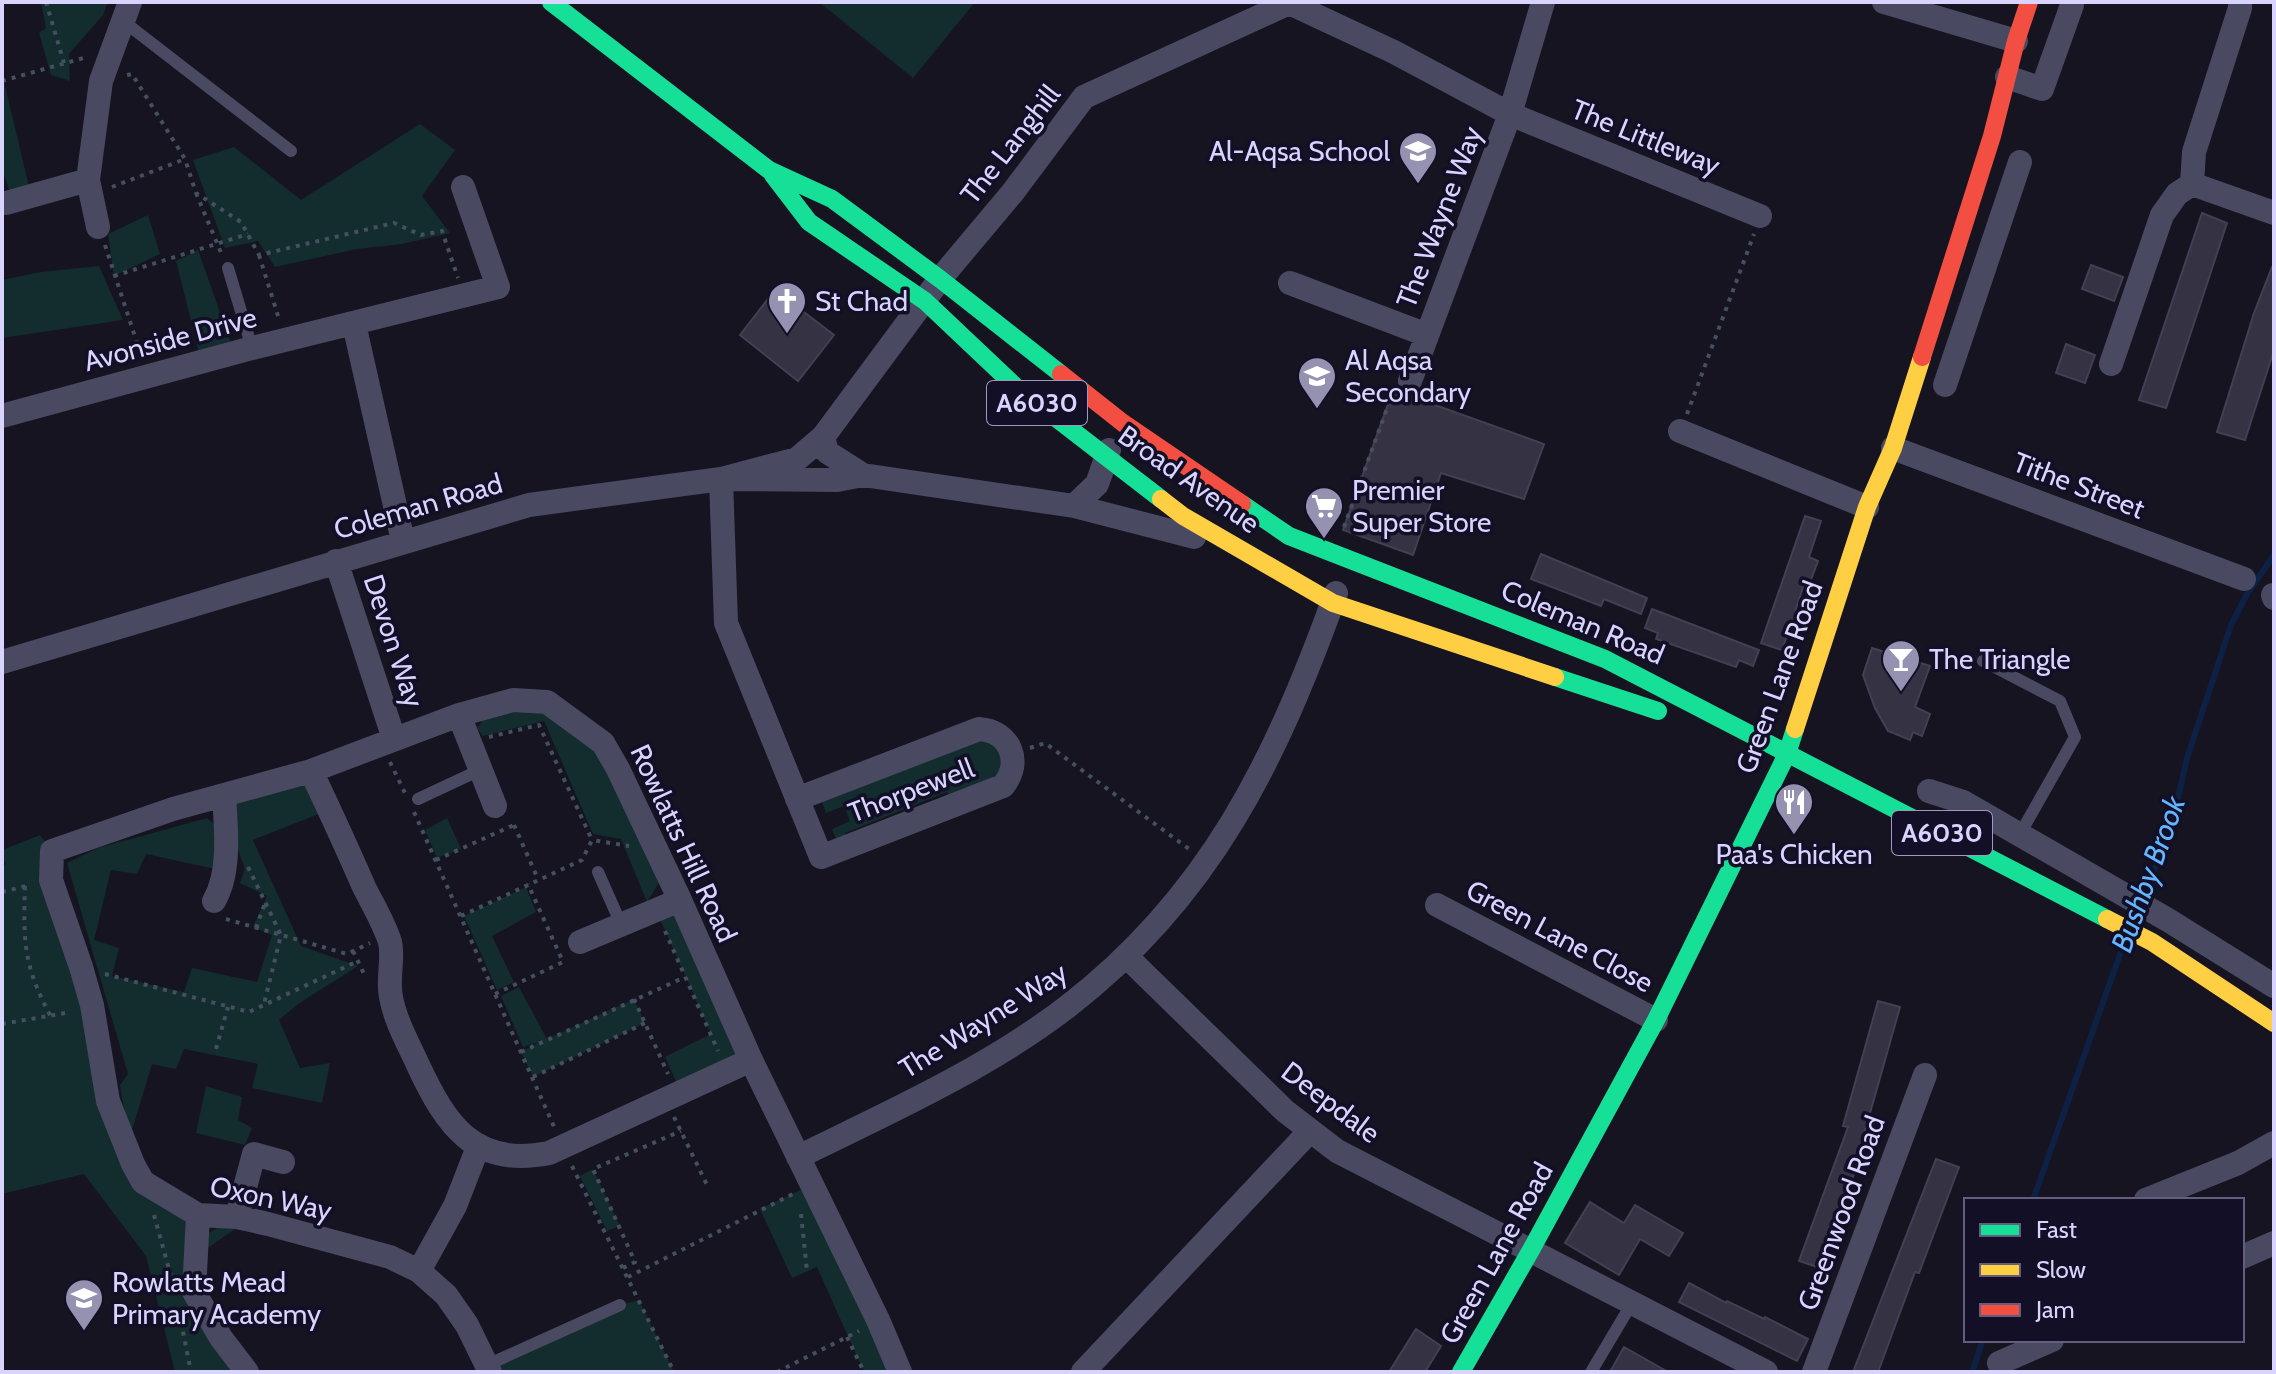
<svg xmlns="http://www.w3.org/2000/svg" width="2276" height="1374" viewBox="0 0 2276 1374" font-family="Cabin,sans-serif">
<style>
.green{fill:#132c2d}
.lines{fill:none;stroke-linecap:round;stroke-linejoin:round}
.stream{stroke:#0d2144;stroke-width:6}
.building{fill:#343243;stroke:#433f54;stroke-width:2}
.path{stroke:#44505f;stroke-width:4;stroke-dasharray:4 6;stroke-linecap:butt}
.lane{stroke:#4a4962;stroke-width:12}
.street{stroke:#4a4962;stroke-width:24}
.fast{stroke:#16e098;stroke-width:18}
.slow{stroke:#ffcf43;stroke-width:18}
.jam{stroke:#f24e42;stroke-width:18}
.labels{text-anchor:middle;dominant-baseline:central;stroke-width:7;stroke-linejoin:round;paint-order:stroke}
.shield{fill:#130f26;stroke:#9e99be;stroke-width:2}
.shield-label{font-size:26px;font-weight:bold;fill:#d9d4ff}
.street-label{font-size:28px;fill:#d9d4ff;stroke:#130f26}
.poi-label{font-size:28px;fill:#d9d4ff;stroke:#130f26;text-anchor:start}
.water-label{font-size:30px;font-style:italic;fill:#62b6ff;stroke:#130f26}
</style>
<rect width="100%" height="100%" fill="#161421"/>
<!-- green -->
<path class="green" d="M41,2h67l-5,13 -34,39 1,27 -19,-6 -12,-42 7,-5z
M819,2h156l-62,76z
M2,73l29,122 -18,6 -11,-32z
M420,124l35,26 -33,46 28,37 -48,11 -45,5 -82,18 -17,-26 -33,7 -32,-88 41,-13 67,53z
M148,215l12,39 -46,22 -6,-42z
M198,250l34,96 -31,15 -25,-100z
M99,266l24,54 -121,18v-58l39,-8z
M516,710l30,4 53,36 61,131 -13,21 -26,-63 -28,-5 -49,-113 -61,15 -6,-8 7,-9z
M981,737l20,10 2,28 -52,24 -4,-7 -102,41 2,7 -9,4 -6,-15 18,-8 -6,-15 -18,7 -5,-13z
M309,771l20,39 -76,30 48,106 57,20 -60,38 -19,16 21,48 30,-5 -8,40 -70,-15 6,-24 -74,-15 -8,20 -24,-5 -23,76 -9,-55 8,-11 -61,-211 31,-15 109,-30 11,9 2,43 -74,-16 -9,20 -26,-4 -17,70 25,8 -7,28 72,16 8,-24 65,14 15,-47 -19,-8 14,-31 -27,-13 5,-14 -16,-45 -5,-28z
M447,818l14,31 -24,9 -12,-28z
M40,835l12,16 81,313 65,51 -4,77 53,80h-72l-29,-116 -62,-82 -82,20v-328l4,-2 -4,-7v-7z
M526,887l10,25 -44,24 22,46 -17,8 -33,-74z
M680,900l71,160 -73,26 -13,-29 46,-23 -55,-124z
M519,987l28,52 87,-40 11,24 -112,54 -12,-25 18,-10 -16,5 -22,-51z
M206,1086l36,11 -4,23 14,8 -7,17 -49,-12z
M593,1169l27,57 -13,5 -27,-55z
M811,1185l89,187h-36l-47,-105 -25,11 -32,-69z
M224,1224l14,3 -32,22 1,-15z
M639,1300l35,72h-184l-3,-7 133,-60z"/>
<g class="lines">
<!-- stream -->
<path class="stream" d="M2142,900l29,-71 16,-71 44,-133 16,-31 27,-39
M2033,1200l91,-257
M1972,1372l11,-32"/>
</g>
<!-- building -->
<path class="building" d="M2202,213l25,10 -61,185 -27,-8z
M2091,265l32,12 -9,24 -32,-12z
M2272,267h2v83l-29,90 -28,-8 37,-119z
M775,290l59,45 -36,46 -58,-46z
M2066,344l29,11 -10,28 -29,-10z
M1393,390l151,54 -20,55 -83,-26 -28,82 -70,-25z
M1805,516l16,5 -12,36 9,4 -8,21 -5,-1 -10,31 7,2 -8,23 -7,-2 -5,15 -21,-7z
M1541,554l106,44 -6,16 -37,-15 -3,7 -70,-27z
M1652,609l107,41 -6,16 -14,-6 -3,7 -80,-28 2,-6 -13,-5z
M1872,648l58,18 -15,41 15,7 -8,22 -9,-4 -3,8 -22,-9 -13,-23 -12,-33z
M1878,1001l22,6 -39,138 3,1 -44,122 -21,-7 49,-134 -5,-1z
M1936,1159l23,8 -40,106 -4,-1 -37,100h-25z
M1590,1202l34,21 11,-18 48,28 -14,23 -29,-17 -21,36 -54,-32z
M1689,1283l37,20 1,-2 37,18 1,-2 43,22 -11,22 -118,-59z
M1416,1329l25,17 -16,26h-36z
M1624,1347l44,25h-58z"/>
<g class="lines">
<!-- path -->
<path class="path" d="M46,2l18,61
M127,75l5,-1 53,85 11,34 45,29 18,33 135,-32 27,12 21,-4 16,47
M2,81l85,-24
M112,187l73,-28
M196,193l26,62
M105,245l37,113
M259,255l20,64
M114,276l134,-42
M1687,414l67,-180
M1344,527l49,-135
M489,737l50,-12 53,115
M1030,748l15,-5 144,106
M390,762l15,31
M414,812l141,317
M514,825l24,54
M436,860l78,-35 -3,-3
M248,867l33,68 -17,69
M25,886c-2,56 -1,81 26,131
M2,892l24,-6
M461,916l121,-56 10,-20 37,6
M226,919l121,35 23,-11
M256,928l9,-25
M665,931l53,120
M353,951l13,27
M105,974l144,38 109,-51
M495,994l68,-32 -35,-78
M634,999l34,75
M2,1024l69,-12
M216,1049l12,-42
M521,1052l164,-75
M533,1077l112,-54
M674,1117l34,70
M572,1166l102,206
M801,1214l6,57
M154,1215l18,65
M623,1268l12,-6 -42,-93 88,-38
M628,1277l167,-84
M179,1312l12,60
M847,1337l17,35
M777,1372l82,-41"/>
<!-- lane -->
<path class="lane" d="M123,21l168,130
M228,268l24,80
M1983,661l77,40 15,36 -55,97
M418,799l62,-29
M598,872l23,52
M487,1365l133,-60
M1591,1372l41,-69"/>
<!-- street -->
<path class="street" d="M1884,2l132,39
M2007,77l35,12 30,-84
M88,180l10,47
M2192,184l2,-32 46,-144v-6
M2192,184l82,29
M6,203l82,-23 13,-99 29,-79
M1290,283l137,52
M354,324l49,217
M2111,364l51,-149 15,-21 15,-10
M1410,381l100,-267 33,-112
M1945,385l75,-223
M2,416l250,-68 246,-61 -35,-100
M1680,431l187,76
M823,437l4,15 36,23
M1893,448l351,131
M721,479l76,-20 26,-22 117,-158 73,-87 71,-95 205,-94 105,49 116,62 250,102
M721,479l5,144 95,234 182,-71c20,-24 7,-55 -24,-57l-182,70
M1074,506l23,-22 12,-34
M336,561l58,178
M2273,595l1,3
M2,662l527,-157 192,-26 116,1 26,-5 211,31 120,31
M459,715l36,91
M311,771c18,38 36,77 53,116 9,18 20,36 26,55 4,17 -3,37 1,55 4,23 17,46 27,68 28,60 56,103 131,88l202,-93
M1929,791l34,11 205,118 106,66
M214,901c17,-29 12,-73 10,-105
M1437,905l219,115
M580,942l100,-42
M1126,956l159,155 52,40 429,221
M798,1157c92,-45 188,-88 269,-150 144,-111 209,-248 269,-414
M2146,1200l92,-37 36,-20
M198,1215l-4,77 27,46 26,34
M237,1217l17,-63 29,8
M2242,1257l32,-14
M419,1271l36,-65 23,-59
M1999,1363l53,-23
M490,1372l-23,-47 -21,-30 -27,-24 -29,-14 -122,-33 -31,-7 -39,-2 -55,-33 -10,-18 -25,-63 -16,-96 -11,-38 -30,-87 1,-29 121,-42 138,-38 148,-56 54,-15 34,2 56,41 15,26 62,131 71,160 127,260 22,52
M1083,1372l227,-241
M1814,1372l111,-297"/>
<!-- fast -->
<path class="fast" d="M551,2l218,168 63,29 108,80 121,95
M773,175l36,47 116,79 92,87 144,111
M1242,504l47,32 316,123 502,260
M1555,677l103,34
M1461,1372l70,-122 125,-230 131,-266 8,-25"/>
<!-- slow -->
<path class="slow" d="M1161,499l22,17 150,87 222,74
M1795,729l72,-222 26,-59 29,-91
M2107,919l45,23 122,81"/>
<!-- jam -->
<path class="jam" d="M1922,357l70,-221 24,-95 13,-39
M1061,374l62,49 119,81"/>
</g>
<!-- icons -->
<defs>
<g id="school-pin" transform="scale(2)"><path d="M0 17L-7.5 6A9.5 9.5 0 1 1 7.5 6Z" fill="#9591b1" stroke="#130f26"/><path d="M0-5L7-2L0 1L-7-2ZM-4 1L0 2.5L4 1V4Q0 6-4 4Z" fill="#fff"/></g>
<g id="church-pin" transform="scale(2)"><path d="M0 17L-7.5 6A9.5 9.5 0 1 1 7.5 6Z" fill="#9591b1" stroke="#130f26"/><path d="M-1.2-6h2.4v3.5h3.3v2.4h-3.3V6h-2.4V-.1h-3.3v-2.4h3.3Z" fill="#fff"/></g>
<g id="supermarket-pin" transform="scale(2)"><path d="M0 17L-7.5 6A9.5 9.5 0 1 1 7.5 6Z" fill="#9591b1" stroke="#130f26"/><path d="M-6-5.5h2.5l.6 2H6L4.5 2H-2.5L-4.4-4H-6ZM-1.5 3.2a1.3 1.3 0 1 0 .1 0ZM3 3.2a1.3 1.3 0 1 0 .1 0Z" fill="#fff"/></g>
<g id="bar-pin" transform="scale(2)"><path d="M0 17L-7.5 6A9.5 9.5 0 1 1 7.5 6Z" fill="#9591b1" stroke="#130f26"/><path d="M-6-5H6L.8 .8V4.5H3.5V6h-7V4.5H-.8V.8Z" fill="#fff"/></g>
<g id="restaurant-pin" transform="scale(2)"><path d="M0 17L-7.5 6A9.5 9.5 0 1 1 7.5 6Z" fill="#9591b1" stroke="#130f26"/><path d="M-5-6h1v4h1v-4h1v4h1v-4h1v5L-1.5 .5V6h-2V.5L-5-1ZM5-6V6H3V1.5H1.5Q1.5-4 5-6Z" fill="#fff"/></g>
</defs>
<g fill-rule="evenodd">
<use href="#school-pin" x="1418" y="151"/>
<use href="#church-pin" x="787" y="301"/>
<use href="#school-pin" x="1317" y="376"/>
<use href="#supermarket-pin" x="1324" y="506"/>
<use href="#bar-pin" x="1901" y="659"/>
<use href="#restaurant-pin" x="1794" y="802"/>
<use href="#school-pin" x="84" y="1298"/>
</g>
<g class="labels">
<!-- shield labels -->
<g class="shield">
<rect x="987" y="381" width="100" height="44" rx="6"/>
<rect x="1892" y="811" width="100" height="44" rx="6"/>
</g>
<g class="shield-label">
<text x="1037" y="403">A6030</text>
<text x="1942" y="833">A6030</text>
</g>
<!-- street labels -->
<g class="street-label">
<text transform="translate(1646 137) rotate(22)">The Littleway</text>
<text transform="translate(1010 144) rotate(-52)">The Langhill</text>
<text transform="translate(1439 217) rotate(-69)">The Wayne Way</text>
<text transform="translate(170 339) rotate(-15)">Avonside Drive</text>
<text transform="translate(1189 479) rotate(35)">Broad Avenue</text>
<text transform="translate(2079 485) rotate(21)">Tithe Street</text>
<text transform="translate(418 506) rotate(-16)">Coleman Road</text>
<text transform="translate(1583 622) rotate(23)">Coleman Road</text>
<text transform="translate(394 641) rotate(72)">Devon Way</text>
<text transform="translate(1779 677) rotate(-70)">Green Lane Road</text>
<text transform="translate(911 790) rotate(-21)">Thorpewell</text>
<text transform="translate(684 843) rotate(65)">Rowlatts Hill Road</text>
<text transform="translate(1560 936) rotate(28)">Green Lane Close</text>
<text transform="translate(983 1020) rotate(-32)">The Wayne Way</text>
<text transform="translate(1331 1102) rotate(37)">Deepdale</text>
<text transform="translate(271 1198) rotate(12)">Oxon Way</text>
<text transform="translate(1841 1213) rotate(-70)">Greenwood Road</text>
<text transform="translate(1496 1253) rotate(-61)">Green Lane Road</text>
</g>
<!-- poi labels -->
<g class="poi-label">
<text x="1390" y="151" text-anchor="end">Al-Aqsa School</text>
<text x="815" y="301">St Chad</text>
<text x="1345" y="360">Al Aqsa<tspan x="1345" dy="32">Secondary</tspan></text>
<text x="1352" y="490">Premier<tspan x="1352" dy="32">Super Store</tspan></text>
<text x="1929" y="659">The Triangle</text>
<text x="1794" y="854" text-anchor="middle">Paa's Chicken</text>
<text x="112" y="1282">Rowlatts Mead<tspan x="112" dy="32">Primary Academy</tspan></text>
</g>
<!-- water labels -->
<g class="water-label">
<text transform="translate(2148 874) rotate(-70)">Bushby Brook</text>
</g>
</g>
<!-- border -->
<rect width="2276" height="1374" fill="none" stroke="#d9d4ff" stroke-width="8"/>
<!-- legend -->
<rect x="1964" y="1198" width="280" height="144" fill="#130f26" stroke="#625e7d" stroke-width="2"/>
<rect x="1980" y="1224" width="40" height="12" fill="#16e098" stroke="#625e7d" stroke-width="2"/>
<text x="2036" y="1238" font-size="24" fill="#d9d4ff">Fast</text>
<rect x="1980" y="1264" width="40" height="12" fill="#ffcf43" stroke="#625e7d" stroke-width="2"/>
<text x="2036" y="1278" font-size="24" fill="#d9d4ff">Slow</text>
<rect x="1980" y="1304" width="40" height="12" fill="#f24e42" stroke="#625e7d" stroke-width="2"/>
<text x="2036" y="1318" font-size="24" fill="#d9d4ff">Jam</text>
</svg>
